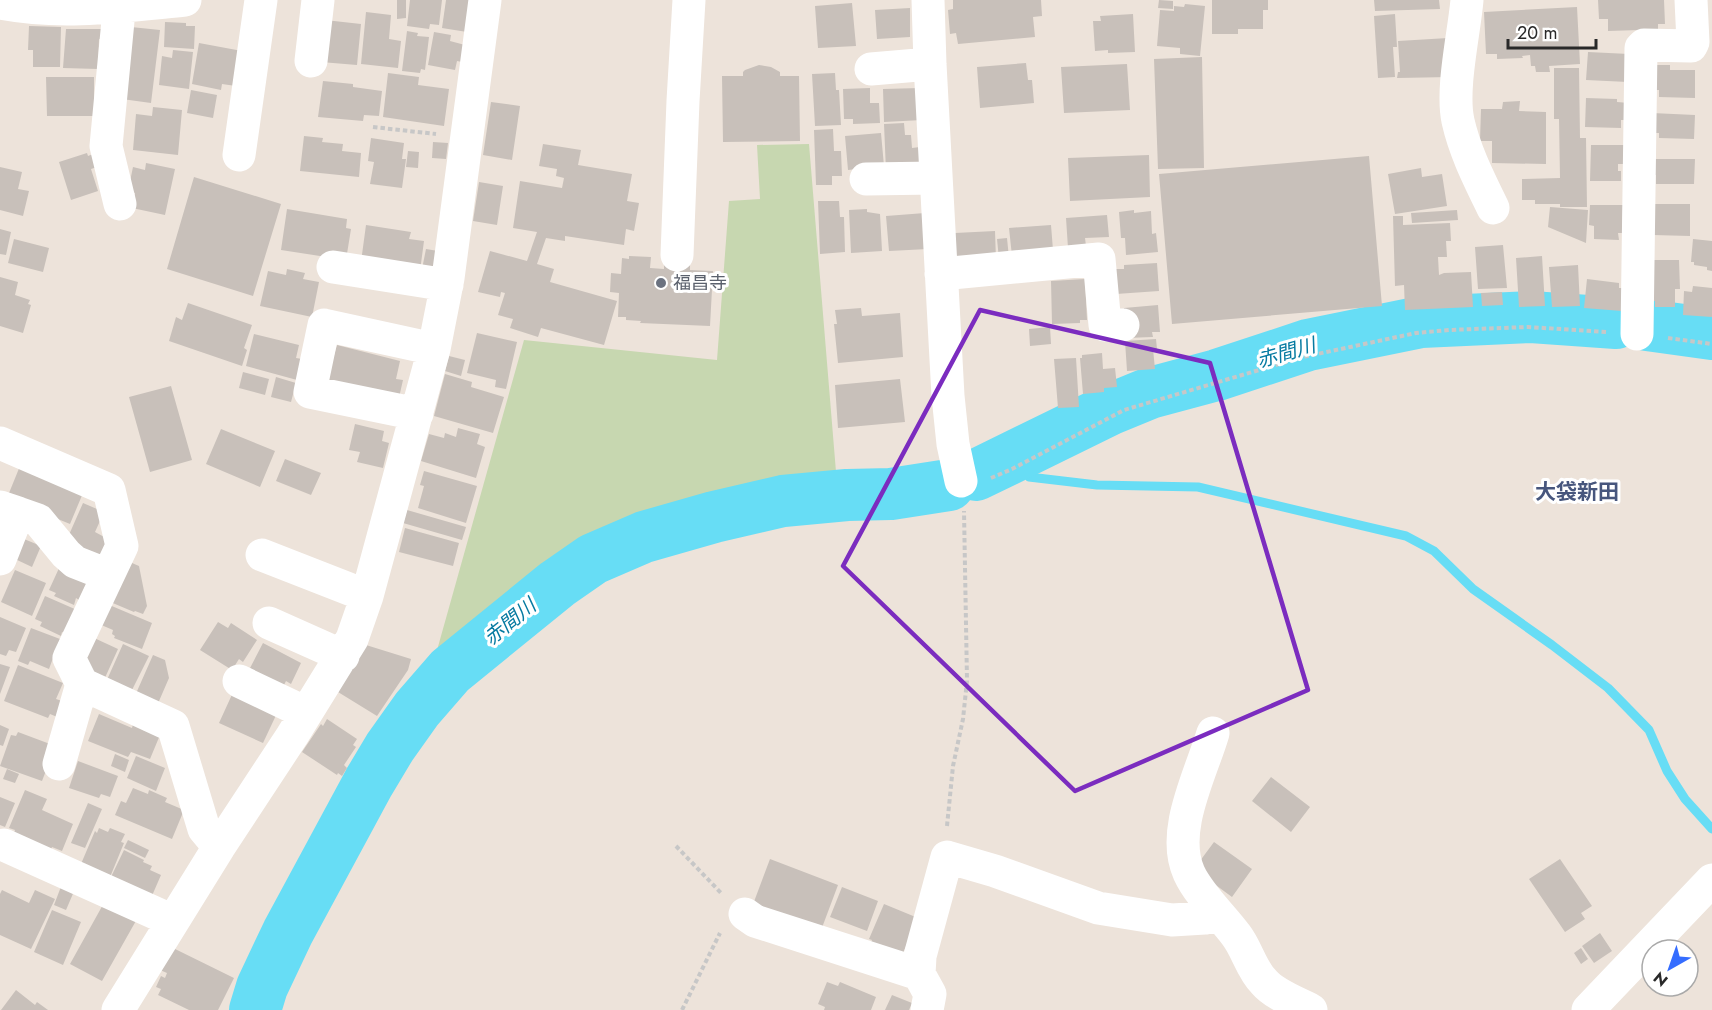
<svg xmlns="http://www.w3.org/2000/svg" width="1712" height="1010" viewBox="0 0 1712 1010" font-family="Jost,'Noto Sans JP',sans-serif">
<style>
.cemetery{fill:#c7d7b0}
.lines{fill:none;stroke-linecap:round;stroke-linejoin:round}
.stream{stroke:#67ddf5;stroke-width:9}
.river{stroke:#67ddf5;stroke-width:52}
.building{fill:#c8c0ba}
.path{stroke:#c7c7c7;stroke-width:4;stroke-dasharray:4.5 3;stroke-linecap:butt}
.minor{stroke:#fff;stroke-width:33}
.marked{fill:none;stroke:#7b2cbf;stroke-width:4.5;stroke-linejoin:round}
.worship-dot{fill:#6b7280;stroke:#fff;stroke-width:2}
.labels{text-anchor:middle;dominant-baseline:central;stroke-width:6;stroke-linejoin:round;paint-order:stroke}
.worship-label{font-size:18px;fill:#5b616d;stroke:#fff;text-anchor:start}
.water-label{font-size:20px;font-style:italic;fill:#067aa1;stroke:#fff}
.quarter-label{font-size:21px;font-weight:bold;fill:#47567d;stroke:#fff}
</style>
<rect width="100%" height="100%" fill="#ede3da"/>
<!-- cemetery -->
<path class="cemetery" d="M809,144l28,340 -26,1 -68,7 -50,19 -78,25 -108,69 -36,31 -27,29 -10,-4 90,-321 193,20 12,-159 31,-2 -3,-54z"/>
<g class="lines">
<!-- stream -->
<path class="stream" d="M1029,477l68,8 101,2 208,49 28,15 39,38 79,56 56,43 41,42 18,41 18,28 27,30"/>
<!-- river -->
<path class="river" d="M1647,325l65,9
M976,475l135,-66 39,-16 67,-18 91,-30 113,-23 110,-5 85,6
M255,1010l7,-23 26,-55 81,-150 21,-35 27,-38 33,-38 107,-87 36,-25 51,-22 70,-20 69,-16 64,-6 44,-1 58,-9"/>
</g>
<!-- building -->
<path class="building" d="M397,0h9v18l-9,1z
M410,0h32l-3,25 -9,-1 -1,5 -22,-3z
M446,0h26l-5,32 -25,-4z
M953,0h88l1,16 -9,1 2,20 -77,7 -2,-11 -6,1 -2,-24 5,-1z
M1159,0l14,1v8l-15,-1z
M1212,0h56v10h-5v19h-25v5h-26z
M1374,0h65l1,9 -65,2z
M1598,0h66l1,24h-7v11l-19,-5 -31,1v-12h-9z
M852,3l4,43 -38,2 -3,-42z
M1185,4l20,2 -5,50 -20,-2v-6l-23,-2 3,-36 14,1v-5l10,1z
M1577,7l3,57 -31,2 1,6h-14l-1,-6h-4l-1,-11 -8,1 1,2 -26,1v-5h-11l-2,-42z
M910,8v29l-33,2 -2,-29z
M366,12l25,3 -2,24 12,2 -3,27 -37,-4z
M1133,14l2,38 -27,1v-3l-13,1 -2,-30h8l-1,-5z
M1395,14l2,33h-4l2,30 -17,1 -4,-62z
M325,20l36,4 -4,41 -36,-3z
M165,22l21,1v3h9l-1,23 -30,-2z
M29,26l32,1 -1,40h-27v-17h-5z
M131,27l29,3 -9,73 -29,-4z
M66,29h37v11l-4,-1 -1,30 -35,-1z
M407,31l11,2 -1,3 12,1 -4,33 -4,-1 -1,4 -18,-2z
M434,32l17,3 -1,6 15,4 -3,17 -5,-1 -2,9 -27,-5z
M1448,38l2,39 -53,1 1,-6h2l-2,-31z
M199,43l43,8 -6,35 -14,-2 -1,6 -29,-6z
M173,50l20,2 -4,37 -30,-4 3,-29 10,2z
M1588,52l41,2 -1,28 -42,-2z
M1202,57l2,111 -46,1 -4,-110z
M1026,63l2,17h4l2,23 -54,5 -3,-41z
M1127,64l3,46 -66,3 -3,-46z
M759,65l12,2 9,5v4h19l1,65 -77,1 -1,-66h21v-4l2,-2z
M1654,65h16v5h25v28l-36,-1v-7h-6z
M1554,68h25l1,70h6l1,69h-27v-3h-25v-4h-13v-21l38,-1 -1,-59h-5z
M388,73l31,4 -1,8 31,4 -5,37 -61,-9z
M835,73l1,17h3l2,35 -26,1 -3,-52z
M46,77h48v39h-47z
M323,81l30,3v3l29,4 -3,25 -15,-1 -1,6 -45,-4z
M870,88v15h9l1,20 -27,1v-5h-9l-1,-30z
M920,88l2,32 -38,2 -1,-33z
M191,90l26,5 -4,23 -26,-5z
M1586,98l31,1v3l12,1v17h-8v8l-36,-1z
M1520,101l-1,10 27,1v52l-54,-1v-22h-12l1,-32h21l1,-7z
M491,102l29,4 -8,54 -29,-5z
M153,107l29,3 -4,45 -45,-5 3,-36 16,2z
M1652,113l43,2 -1,24 -35,-1v-5h-7z
M904,123l1,12h6l1,13 8,-1 1,16 -35,8 -2,-47z
M833,129l1,22h7l1,25h-10v9h-16l-2,-55z
M881,133l3,33 -36,4 -3,-34z
M304,136l19,2 -1,4 21,2 -1,7 19,2 -2,24 -59,-6z
M371,138l33,5 -2,16h4l-4,29 -32,-4 4,-22 -6,-1z
M433,142l15,1 -2,16 -14,-1z
M543,144l38,6 -3,15 54,9 -5,27 12,2 -5,28 -8,-2 -2,16 -59,-9v5l-19,-3 -9,26 17,5 -4,13 67,19 -13,44 -63,-17 -3,9 -28,-9 3,-9 -15,-4 7,-22 -4,-1 -1,5 -22,-5 12,-41 37,10 10,-29 -24,-4 7,-47 42,7 2,-10 -8,-2 1,-7 -18,-3z
M1591,145h34l-1,19h-6v7h3v10h-31z
M408,151l11,1 -1,16 -12,-1z
M87,153l1,3 5,-2 4,13 -6,2 7,22 -27,9 -12,-38z
M1149,155l1,42 -80,4 -2,-43z
M1369,156l13,150 -210,18 -13,-150z
M1650,159h45l-1,25h-38v-9h-7z
M146,163l29,6 -10,46 -33,-7 3,-15 -7,-2 5,-24 12,3z
M0,167l22,5 -4,17 11,2 -6,25 -23,-6z
M1421,168l1,9 20,-3 5,32 -52,8 -7,-40z
M194,177l87,27 -28,92 -86,-27z
M479,182l24,4 -6,39 -24,-4z
M818,201h21l1,16h4l1,35 -25,2z
M1649,204h41v32l-37,-1z
M1590,205h33l-1,28h-4l1,7 -25,-1v-13l-5,-1z
M1550,207l38,3 -2,33 -38,-16z
M287,209l60,10 -1,9 5,1 -5,31 -65,-10z
M867,209v3l13,2 2,37 -31,2 -2,-43z
M1134,210v3l17,-2 1,23 4,-1 2,19 -32,3 -1,-17h-4l-2,-26z
M1457,210l1,10 -46,3 -1,-10z
M925,213l3,36 -39,2 -3,-35z
M1107,215l2,22 -24,1 1,8 -18,2 -2,-30z
M1393,216h10v9l47,-2 1,18h-5l1,16h-9l1,18 5,-2 27,-1 2,35 -68,3 -1,-25 -9,1z
M366,225l45,7 -2,7 15,2 -4,30 -59,-9z
M1051,225l2,25 -41,6 -3,-28z
M0,229l11,3 -5,23 -6,-1z
M995,231l1,29 -45,-3 4,-24z
M1007,238l2,20 -10,1 -2,-20z
M14,239l35,9 -6,24 -35,-9z
M1693,239l19,2v30l-5,-1v-3l-13,-2v-3h-3z
M1503,245l4,43 -29,1 -3,-42z
M426,249l12,2 -4,20 -12,-2z
M629,256l22,1 -1,11 14,1v-8l26,1v8l23,1 -3,55 -70,-3 1,-2 -15,-1v-3h-8l1,-24 -9,-1 1,-19 10,1 1,-16 7,1z
M1542,256l3,50 -26,1 -3,-49z
M1642,260h37l1,29h-5v18h-20v-6h-13z
M1157,263l2,28 -43,3 -1,-25h9v-4z
M1578,265l2,41 -28,1 -3,-40z
M287,269l18,4 -2,6 16,3 -7,35 -52,-11 8,-35 18,4z
M0,277l18,5 -3,13 15,5 -2,4 3,1 -8,28 -23,-7z
M1085,279l2,41h-7v3l-28,1 -1,-43z
M1587,279l32,4v5h5l-2,23 -38,-3z
M1693,286l19,2v29l-29,-2 1,-24 8,1z
M1502,292l1,13 -21,1 -1,-13z
M188,303l64,22 -8,23 3,2 -5,16 -73,-25 7,-24 6,3z
M1158,305l2,27h-8l1,5 -27,1 -2,-30z
M861,308l1,8 38,-3 3,44 -65,6 -4,-39h3l-2,-14z
M1050,327l1,17 -21,2 -1,-17z
M477,333l40,9 -11,47 -11,-2 1,-7 -29,-7z
M254,334l45,11 -3,13 6,1 -5,21 -51,-14z
M1156,339l1,10h-4l2,20 -28,2 -2,-30z
M337,345l63,16 -4,18 7,1 -5,22 -72,-19z
M1102,353l1,16 12,-1 2,19 -13,1v4l-21,2 -3,-36h2v-3z
M449,356l16,4 -4,16 -16,-5z
M1076,358l3,49 -21,1 -4,-49z
M243,372l26,7 -4,16 -26,-7z
M445,374l27,8 -1,5 33,10 -11,36 -59,-17z
M276,377l20,6 -5,19 -20,-5z
M900,379l5,43 -67,6 -3,-43z
M171,386l21,74 -42,12 -21,-75z
M355,424l29,7 -2,10 7,2 -6,25 -26,-6 3,-10 -11,-2z
M458,428l22,6 -3,10 8,3 -9,31 -55,-17 8,-27 15,4 1,-5 11,4z
M221,429l54,22 -15,36 -54,-23z
M285,459l36,14 -10,22 -35,-14z
M20,466l63,27 -13,31 -63,-26z
M424,471l53,15 -11,37 -48,-15 6,-22 -4,-1z
M83,503l21,9 -9,20 13,7 -8,17 -27,-13 -5,-6z
M407,510l59,17 -4,13 -59,-17z
M405,528l54,15 -6,23 -54,-14z
M24,539l17,7 -9,21 -17,-8z
M125,560l14,6 8,40 -4,8 -8,-3 -1,1 -26,-11z
M60,566l29,12 -10,22 -3,-2 -2,7 -20,-9 2,-3 -7,-3z
M15,570l31,13 -14,33 -31,-14z
M45,596l32,14 -10,24 -5,-2 -1,4 -21,-10 2,-4 -7,-3z
M107,604l45,19 -10,26 -28,-11 1,-2 -3,-2 1,-4 -14,-6z
M0,617l26,11 -10,24 -7,-2 -3,6 -6,-2z
M218,622l10,6 3,-5 26,17 -14,22 -4,-3 -7,11 -32,-20z
M31,628l29,11 -11,30 -19,-8 -2,4 -10,-4z
M92,637l26,12 -14,31 -23,-16z
M263,643l38,20 -10,21 -5,-3 -5,10 -32,-21z
M123,644l26,12 -19,38 -24,-12z
M366,645l45,14 -3,11 -31,46 -39,-24z
M153,655l12,5 4,18 -13,30 -22,-10z
M0,664l10,3 -10,27z
M18,665l45,18 -7,16 12,4 -6,16 -12,-5 -2,4 -44,-17z
M235,688l43,23 -15,32 -44,-20z
M99,714l33,14 1,-4 27,11 -10,24 -19,-7 -3,5 -40,-16z
M327,719l30,20 -4,6 3,2 -12,18 3,3 -5,8 -4,-3 -1,2 -35,-23 19,-28 2,2z
M0,725l9,4 -6,17 -3,-1z
M18,732l32,12 4,6 -12,31 -42,-15 11,-31 5,1z
M115,754l14,6 -4,12 -14,-6z
M136,756l29,12 -9,23 -29,-13z
M78,761l40,15 -8,21 -9,-3 -2,4 -30,-10z
M7,769l12,5 -4,9 -12,-4z
M1271,777l39,30 -19,25 -39,-31z
M133,788l15,6 1,-4 18,8 -2,4 19,8 -12,29 -57,-24 6,-14 5,2z
M25,790l22,9 -5,11 31,14 -11,27 -10,-4 -3,7 -37,-16 3,-8 -6,-2z
M0,797l15,6 -10,24 -5,-2z
M88,803l14,6 -17,39 -14,-5z
M99,828l9,4 2,-4 15,6 -4,8 3,1 -16,39 -30,-11 17,-40 2,2z
M128,840l21,10 -4,8 -21,-10z
M1214,842l38,27 -20,28 -38,-28z
M124,850l20,10 -1,2 9,4 -2,4 11,5 -10,23 -41,-19z
M770,859l68,26 -18,48 -68,-26z
M1560,859l32,47 -11,7 4,6 -20,13 -36,-53z
M62,884l13,5 -9,21 -12,-5z
M842,887l36,14 -11,30 -37,-14z
M2,890l27,13 6,-13 20,9 -24,50 -31,-14v-41z
M105,901l32,18 -35,62 -32,-17z
M884,904l34,14 -18,42 -31,-13 3,-7 -3,-1z
M52,910l29,12 -18,43 -29,-13z
M1600,933l12,18 -18,12 -12,-17z
M171,947l63,31 -16,32h-29l-31,-15 3,-6 -5,-2 5,-11 4,2 2,-5 -7,-3z
M1581,948l7,11 -7,5 -7,-11z
M827,982l11,4 2,-4 36,15 -5,13h-47l1,-3 -7,-3z
M16,990l19,15 2,-3 11,8h-47z
M892,995l20,8 -3,7h-24z"/>
<g class="lines">
<!-- path -->
<path class="path" d="M373,127l63,7
M1668,338l44,6
M991,478l21,-9 112,-59 179,-53 113,-24 33,-3 79,-3 79,5
M947,826l6,-60 10,-47 4,-38 -3,-170
M676,846l46,48
M682,1010l38,-77"/>
<!-- minor -->
<path class="minor" d="M120,0l-14,146 14,58
M928,0l2,64 18,332 5,48 8,37
M1467,0c-3,34 -16,89 -9,121 7,31 21,58 35,87
M0,3c61,12 124,3 185,-3
M311,61l7,-61
M871,69l59,-5
M239,155l22,-155
M866,179l70,-1
M677,255l6,-154 6,-101
M333,267l114,18
M941,274l158,-15 6,66h18
M1637,334l4,-286 3,-3 47,1 2,-4 -2,-42
M417,414l-107,-22 14,-67 110,24
M0,443l109,47 13,56 -53,112 13,26 91,42 31,103 15,18
M0,507l18,6 -18,46
M18,513l20,7 28,34 9,8 33,13
M262,555l105,41
M269,623l74,33
M239,681l67,32
M1213,733c-12,41 -43,98 -24,140 10,22 33,43 47,62 11,14 15,34 28,47 11,13 32,20 47,28
M59,764l23,-80
M4,845l169,76
M745,914l10,7 164,53
M118,1010l101,-163 73,-111 60,-97 15,-43 67,-247 14,-71 37,-278
M927,1010l3,-16 -11,-20 1,-18 27,-99 48,14 103,37 74,12 33,-2 14,-3
M1588,1010l124,-130"/>
</g>
<!-- marked area -->
<path class="marked" d="M980,310l230,53 98,327 -233,101 -232,-225z"/>
<!-- markers -->
<circle class="worship-dot" cx="661" cy="283" r="6"/>
<g class="labels">
<!-- worship labels -->
<g class="worship-label">
<text x="673" y="283">福昌寺</text>
</g>
<!-- water labels -->
<g class="water-label">
<text transform="translate(1286 353) rotate(-16)">赤間川</text>
<text transform="translate(510 622) rotate(-39)">赤間川</text>
</g>
<!-- quarter labels -->
<g class="quarter-label">
<text x="1577" y="492">大袋新田</text>
</g>
</g>
<!-- north arrow -->
<g transform="translate(1670 968) rotate(220)"><circle r="28" fill="#ffffff" stroke="#a9a9a9" stroke-width="1.5"/>
<path d="M0-4.5L10 22L0 15L-10 22Z" fill="#356dff"/>
<text y="-9" font-size="16" font-weight="bold" text-anchor="middle" fill="#292929">N</text>
</g>
<!-- scale -->
<path d="M1508 39v9h88v-9" fill="none" stroke="#292929" stroke-width="3"/>
<text x="1517" y="39" font-size="18" fill="#292929" stroke="#ffffff" stroke-width="4.5" paint-order="stroke">20 m</text>
</svg>
